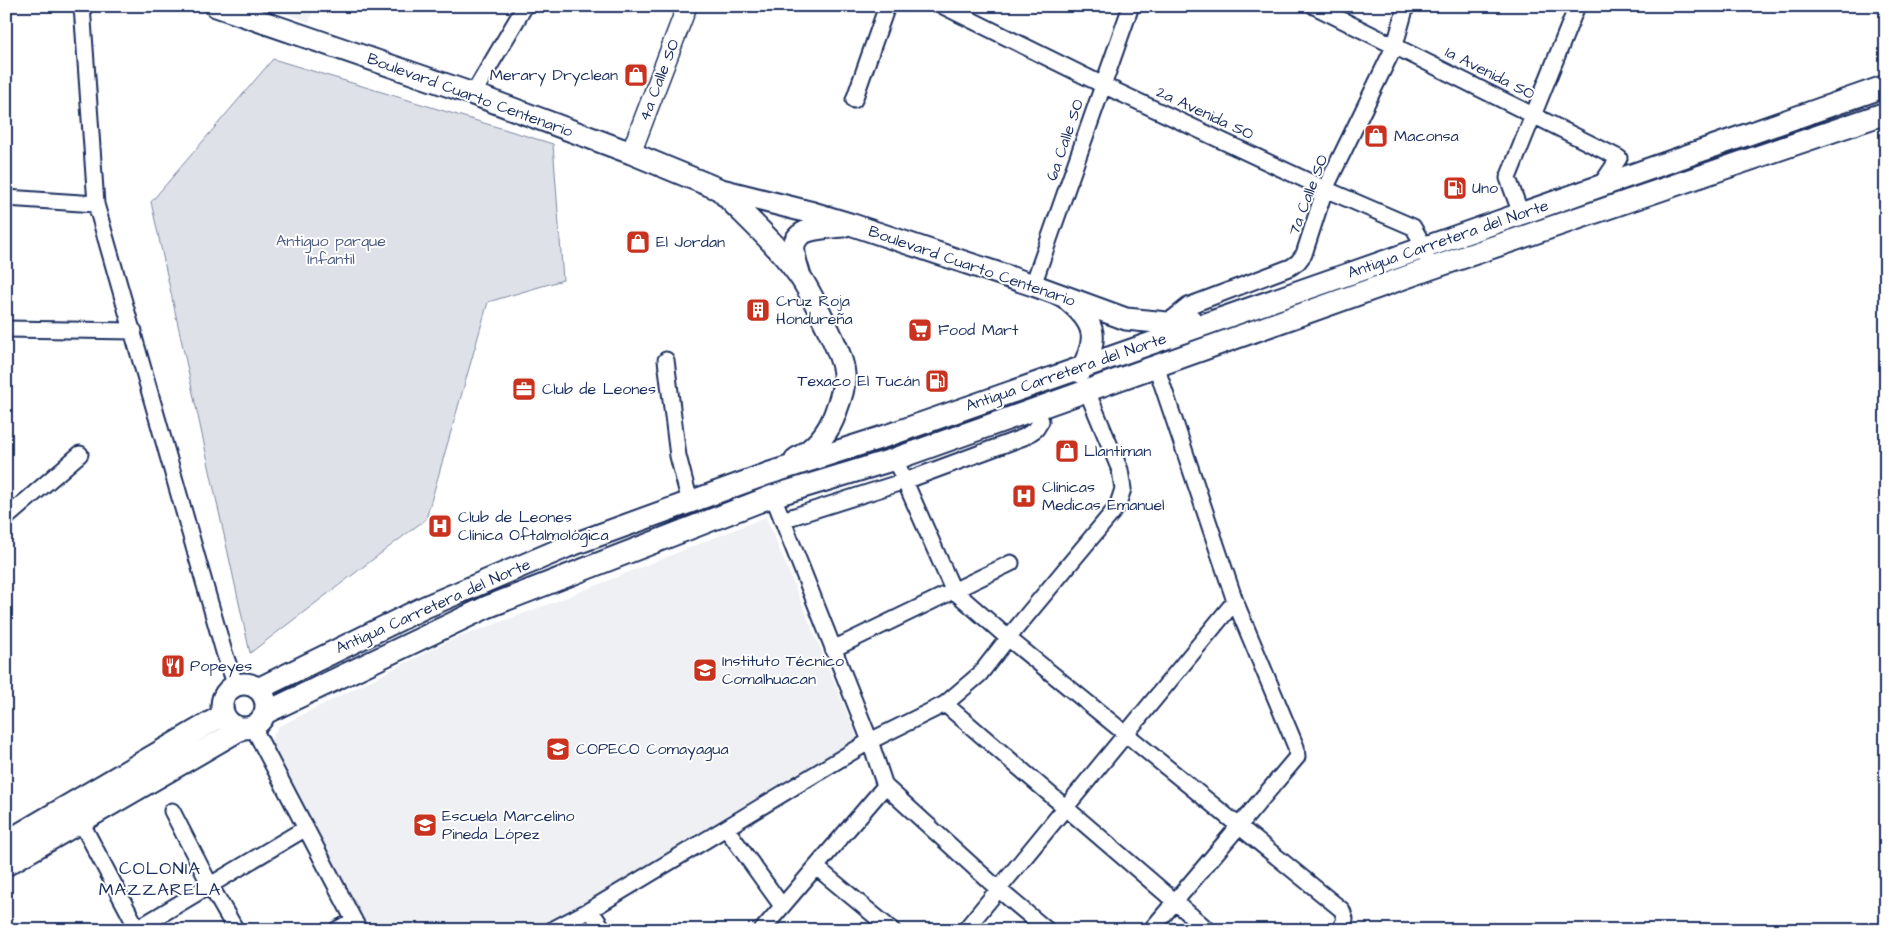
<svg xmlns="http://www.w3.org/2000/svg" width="1892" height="936" viewBox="0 0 1892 936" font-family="'Architects Daughter',sans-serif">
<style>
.built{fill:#eff0f4}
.green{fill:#dee1e7;stroke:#7c88a2}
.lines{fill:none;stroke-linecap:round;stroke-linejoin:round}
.minor-casing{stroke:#1b2f5e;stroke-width:19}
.tertiary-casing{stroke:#1b2f5e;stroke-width:22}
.secondary-casing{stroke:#1b2f5e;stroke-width:25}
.minor{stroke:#fff;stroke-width:15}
.tertiary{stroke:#fff;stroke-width:19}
.secondary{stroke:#fff;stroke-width:21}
.labels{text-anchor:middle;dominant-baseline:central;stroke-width:4;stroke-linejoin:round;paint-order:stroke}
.street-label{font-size:16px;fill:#1b2f5e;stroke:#fff}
.poi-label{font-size:16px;fill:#1b2f5e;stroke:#fff;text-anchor:start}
.park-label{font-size:16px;fill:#4c5c80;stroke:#fff}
.neighbourhood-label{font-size:18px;letter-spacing:1px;fill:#1b2f5e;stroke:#fff}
</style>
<rect width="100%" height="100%" fill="#fff"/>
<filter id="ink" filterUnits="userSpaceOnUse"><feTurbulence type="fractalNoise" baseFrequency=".02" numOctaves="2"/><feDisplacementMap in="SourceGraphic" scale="10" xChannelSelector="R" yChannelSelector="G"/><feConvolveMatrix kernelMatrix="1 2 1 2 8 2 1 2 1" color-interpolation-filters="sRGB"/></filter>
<g filter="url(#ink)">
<!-- built -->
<path class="built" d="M265,6h50l-6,16z
M766,517l91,220 -280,170 -43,23h-165l-99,-188 8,-15 171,-86 103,-38z"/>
<!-- green -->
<path class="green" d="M273,59l280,85 10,136 -75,22 -62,217 -176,134 -99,-451z"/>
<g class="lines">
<!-- minor casing -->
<g class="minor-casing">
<path id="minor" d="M82,6l14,198 128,448 12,34
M943,6l160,79 222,104 88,38 11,19 2,10
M1314,6l305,152 -19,28
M473,94l52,-88
M854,100l33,-94
M6,198l90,6
M1521,214l-13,-36 69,-172
M1033,285l98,-279
M1168,322l20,-16 103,-39 7,-5 6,-8 21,-65 70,-144 11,-39
M6,329l128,2
M666,360l12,96 12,46
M895,459l58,131 55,48 334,272 3,9 -5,11
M773,496l97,245 15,45 113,103 49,41
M6,518l74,-64
M782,520l123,-39 119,-44 12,-8 5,-8 -4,-12
M833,649l178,-86
M945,704l263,226
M253,727l106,203
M172,811l38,74 26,45
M81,822l57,108
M726,828l56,78
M816,867l76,63
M590,910l14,20
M135,930l171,-102
M336,930l18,-10
M552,930l38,-20 280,-169 75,-37 35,-30 28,-36 109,-131 6,-18 -3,-19 -33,-79
M762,930l123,-144
M965,930l270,-329
M1151,930l146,-173 -1,-10 -61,-146 -79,-235"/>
</g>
<!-- tertiary casing -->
<g class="tertiary-casing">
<path id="tertiary" d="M631,153l56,-147"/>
</g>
<!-- secondary casing -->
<g class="secondary-casing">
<path id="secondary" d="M216,6l257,88 158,59 90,37 92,23 40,12 180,60 93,34 41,4 24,-3
M721,191c27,28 58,55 80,87 11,17 19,35 28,53 6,13 14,29 15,43 1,14 -4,25 -8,37 -7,22 -20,37 -40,48
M799,273c-2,-6 -4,-13 -5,-20 -4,-27 31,-25 49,-27
M1068,300c29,24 31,40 12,72
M222 706a22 22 0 1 1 44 0a22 22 0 1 1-44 0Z
M258,689l167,-82 141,-60 201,-73 119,-38 1000,-350
M265,713l222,-106 286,-111 122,-37 534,-190 457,-156
M6,842l217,-127
M6,865l235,-136"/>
</g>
<!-- minor -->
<use href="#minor" class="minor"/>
<!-- tertiary -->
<use href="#tertiary" class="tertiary"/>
<!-- secondary -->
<use href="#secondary" class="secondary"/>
</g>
</g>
<!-- icons -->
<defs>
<g id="shop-square" transform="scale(1.25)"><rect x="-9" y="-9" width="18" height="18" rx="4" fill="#c8321e" stroke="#fff"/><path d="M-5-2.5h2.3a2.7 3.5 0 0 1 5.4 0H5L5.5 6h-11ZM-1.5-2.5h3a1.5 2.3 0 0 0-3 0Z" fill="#fff"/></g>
<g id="fuel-square" transform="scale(1.25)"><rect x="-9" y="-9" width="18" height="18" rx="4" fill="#c8321e" stroke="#fff"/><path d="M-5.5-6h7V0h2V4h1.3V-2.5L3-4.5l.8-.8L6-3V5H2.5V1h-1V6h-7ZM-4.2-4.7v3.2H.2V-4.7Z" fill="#fff"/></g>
<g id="building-square" transform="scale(1.25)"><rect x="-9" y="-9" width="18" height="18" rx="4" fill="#c8321e" stroke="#fff"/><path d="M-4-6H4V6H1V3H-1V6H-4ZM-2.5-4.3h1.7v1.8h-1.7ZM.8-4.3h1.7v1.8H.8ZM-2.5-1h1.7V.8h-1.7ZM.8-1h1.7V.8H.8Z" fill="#fff"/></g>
<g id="supermarket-square" transform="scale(1.25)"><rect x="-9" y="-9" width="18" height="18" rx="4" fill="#c8321e" stroke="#fff"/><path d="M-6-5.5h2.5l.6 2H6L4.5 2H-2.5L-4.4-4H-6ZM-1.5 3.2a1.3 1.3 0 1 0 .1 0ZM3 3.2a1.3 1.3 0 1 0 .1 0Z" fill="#fff"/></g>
<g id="office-square" transform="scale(1.25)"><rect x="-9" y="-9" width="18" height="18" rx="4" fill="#c8321e" stroke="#fff"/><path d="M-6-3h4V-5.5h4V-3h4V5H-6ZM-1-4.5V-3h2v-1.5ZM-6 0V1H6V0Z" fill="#fff"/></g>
<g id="hospital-square" transform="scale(1.25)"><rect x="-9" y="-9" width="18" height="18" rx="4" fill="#c8321e" stroke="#fff"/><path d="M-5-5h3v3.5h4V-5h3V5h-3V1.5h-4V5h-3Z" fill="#fff"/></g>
<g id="restaurant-square" transform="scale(1.25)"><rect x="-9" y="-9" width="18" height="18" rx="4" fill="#c8321e" stroke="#fff"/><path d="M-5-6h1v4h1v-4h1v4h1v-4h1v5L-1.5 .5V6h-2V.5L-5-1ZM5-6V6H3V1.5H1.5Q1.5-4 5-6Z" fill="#fff"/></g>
<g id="school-square" transform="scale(1.25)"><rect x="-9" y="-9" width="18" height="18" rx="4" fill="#c8321e" stroke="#fff"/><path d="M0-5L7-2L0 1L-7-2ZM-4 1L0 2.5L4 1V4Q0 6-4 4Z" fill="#fff"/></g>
</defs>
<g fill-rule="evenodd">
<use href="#shop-square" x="636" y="75"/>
<use href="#shop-square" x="1376" y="136"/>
<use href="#fuel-square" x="1455" y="188"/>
<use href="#shop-square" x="638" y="242"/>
<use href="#building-square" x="758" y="310"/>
<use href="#supermarket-square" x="920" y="330"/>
<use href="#fuel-square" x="937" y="381"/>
<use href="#office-square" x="524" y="389"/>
<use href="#shop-square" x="1067" y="451"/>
<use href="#hospital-square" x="1024" y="496"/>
<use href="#hospital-square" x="440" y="526"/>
<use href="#restaurant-square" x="173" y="666"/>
<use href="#school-square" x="705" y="670"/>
<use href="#school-square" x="558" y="749"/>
<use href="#school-square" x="425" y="825"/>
</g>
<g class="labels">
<!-- street labels -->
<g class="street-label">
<text transform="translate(1490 73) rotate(27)">1a Avenida SO</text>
<text transform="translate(659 80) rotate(-69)">4a Calle SO</text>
<text transform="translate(470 95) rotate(20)">Boulevard Cuarto Centenario</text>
<text transform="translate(1205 113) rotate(25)">2a Avenida SO</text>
<text transform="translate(1065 140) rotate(-71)">6a Calle SO</text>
<text transform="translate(1308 195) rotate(-69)">7a Calle SO</text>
<text transform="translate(1448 239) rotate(-19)">Antigua Carretera del Norte</text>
<text transform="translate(972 266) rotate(19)">Boulevard Cuarto Centenario</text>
<text transform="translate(1066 372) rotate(-19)">Antigua Carretera del Norte</text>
<text transform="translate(433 606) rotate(-24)">Antigua Carretera del Norte</text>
</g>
<!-- poi labels -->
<g class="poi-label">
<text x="618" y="75" text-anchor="end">Merary Dryclean</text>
<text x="1394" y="136">Maconsa</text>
<text x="1472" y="188">Uno</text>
<text x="656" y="242">El Jordan</text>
<text x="776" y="301">Cruz Roja<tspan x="776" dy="18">Hondureña</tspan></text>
<text x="938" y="330">Food Mart</text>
<text x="920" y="381" text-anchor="end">Texaco El Tucán</text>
<text x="542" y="389">Club de Leones</text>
<text x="1084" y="451">Llantiman</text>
<text x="1042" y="487">Clínicas<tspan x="1042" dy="18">Medicas Emanuel</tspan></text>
<text x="458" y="517">Club de Leones<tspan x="458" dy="18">Clínica Oftalmológica</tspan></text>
<text x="722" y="661">Instituto Técnico<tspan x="722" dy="18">Comalhuacan</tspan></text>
<text x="190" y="666">Popeyes</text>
<text x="576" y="749">COPECO Comayagua</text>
<text x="442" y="816">Escuela Marcelino<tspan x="442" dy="18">Pineda López</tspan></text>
</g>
<!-- park labels -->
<g class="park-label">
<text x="331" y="241">Antiguo parque<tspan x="331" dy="18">Infantil</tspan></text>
</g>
<!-- neighbourhood labels -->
<g class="neighbourhood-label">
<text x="160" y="868">COLONIA<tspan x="160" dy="21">MAZZARELA</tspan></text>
</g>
</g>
<!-- margin -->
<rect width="1892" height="936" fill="none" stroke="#fff" stroke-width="25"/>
<rect x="12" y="12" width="1867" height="911" fill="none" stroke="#1b2f5e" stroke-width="2" filter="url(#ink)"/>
</svg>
